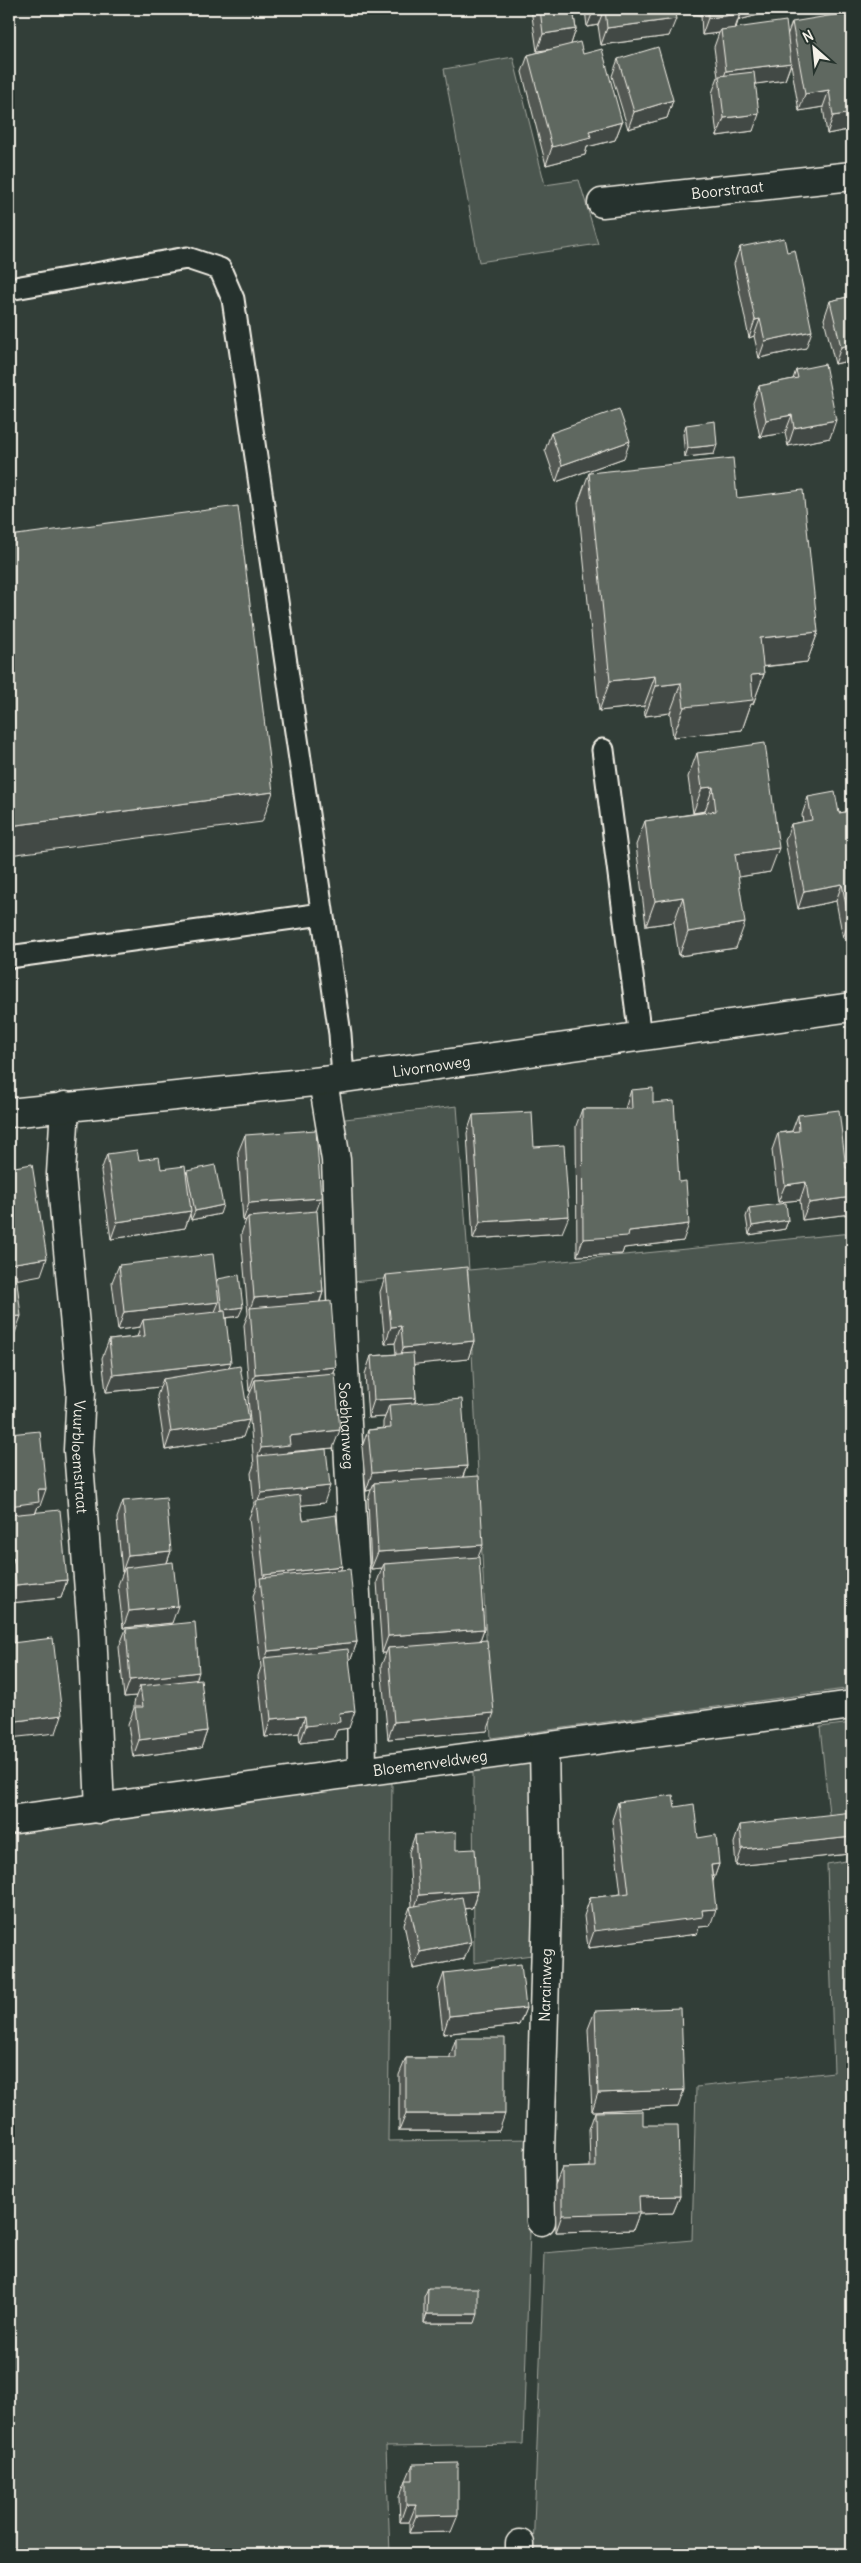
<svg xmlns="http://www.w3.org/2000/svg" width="861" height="2563" viewBox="0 0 861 2563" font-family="Delius,sans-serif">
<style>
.green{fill:#4c564f;stroke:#a0a49c}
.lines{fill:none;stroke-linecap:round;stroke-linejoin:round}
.lane-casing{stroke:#f4f1e8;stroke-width:25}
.street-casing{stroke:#f4f1e8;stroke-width:31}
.lane{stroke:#26332d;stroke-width:21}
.street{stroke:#26332d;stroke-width:28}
.wall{fill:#525953;stroke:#f4f1e8}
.shaded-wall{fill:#424944;stroke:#f4f1e8}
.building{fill:#5f6861;stroke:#f4f1e8}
.labels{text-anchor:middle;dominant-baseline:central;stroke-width:4.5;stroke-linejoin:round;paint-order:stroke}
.street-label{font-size:15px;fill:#f4f1e8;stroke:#26332d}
</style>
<rect width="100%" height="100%" fill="#323e38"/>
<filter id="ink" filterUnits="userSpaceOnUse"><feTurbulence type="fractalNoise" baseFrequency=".02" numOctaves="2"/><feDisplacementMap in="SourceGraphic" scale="10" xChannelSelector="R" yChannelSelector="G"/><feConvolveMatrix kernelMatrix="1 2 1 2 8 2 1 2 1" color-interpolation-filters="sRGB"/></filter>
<g filter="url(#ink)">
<!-- green -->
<path class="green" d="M513,57l32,128 34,-5 19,64 -119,18 -35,-193z
M457,1106l12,164 383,-37v455l-361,50 -23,-467 -116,11 -7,-163z
M852,1723v117l-22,-17 -10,-96z
M538,1762l1,192 -65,9 -1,-194z
M392,1782l-4,359 145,-2 -10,305 -137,2 4,108h-381v-720z
M852,1860v694h-319l11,-301 148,-13 4,-153 138,-15 -7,-208z"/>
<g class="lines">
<!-- lane casing -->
<g class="lane-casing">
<path id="lane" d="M9,289l178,-31 33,11 13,30 107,735 3,44
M603,750l37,287
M9,957l313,-43"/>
</g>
<!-- street casing -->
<g class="street-casing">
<g id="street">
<path id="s1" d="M602,203l250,-27"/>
<path id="s2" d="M323,1081l13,79 7,188 18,342 1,82"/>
<path id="s3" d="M65,1106l-4,68 20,217 -3,59 14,179 8,180"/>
<path id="s4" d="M9,1113l314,-32 529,-74"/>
<path id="s5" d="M9,1820l843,-115"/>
<path id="s6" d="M541,2221l-1,-68 7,-246 -3,-159"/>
<path d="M520,2544v10"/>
</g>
</g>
<!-- lane -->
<use href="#lane" class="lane"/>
<!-- street -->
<use href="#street" class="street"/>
</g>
<!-- wall -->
<path class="wall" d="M531,9h42l3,20 -5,15 12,10 39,68 -7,18 -28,7 -2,8 -39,10 -24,-93 6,-17 24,-6 -15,2z
M585,9h89l-5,27 -68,9 -3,-20 -11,2z
M689,9h88v1l-38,10v-2l-3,10 51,8 5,-14 60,107 -25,5 -4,-27 -24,4 -8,-47 -6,16 -30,4 -2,47 -36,5 -5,-43 6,-16 -4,-30 5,-14 -17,2 -1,-20 -11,-1z
M618,59l55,41 -6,18 -39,11 -16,-53z
M740,247l66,101 -47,10 -5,-22 -5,2 -15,-74z
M852,296v64l-17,4 -11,-45 6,-18z
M796,370l34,68 -42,8 -3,-13 -25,4 -7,-34 6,-17 34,-7z
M686,425l28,29 -29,3 -2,-23z
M551,433l73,25 -68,24 -11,-32z
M589,473l148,25 81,134 -11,30 -44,5 1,7 -11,30h-2l-9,26 -69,7 -3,-24 -25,3 -1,-10 -45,5 -21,-208z
M697,753l73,119 -32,5 -2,71 -57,8 -5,-34 -28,4 -10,-81 9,-24 60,-9v-1l-12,2 -5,-36z
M808,797l31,16 13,-2v125l-9,2 -7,-37 -38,8 -13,-68 6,-17 12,-2 -1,-7z
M631,1090l22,13 30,138 -59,7 -2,6 -45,2 -1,-130 6,-17h43z
M473,1115l61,32 28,86 -89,6 -6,-106z
M798,1115l48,53 6,-1v40l-2,7 -48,6 -2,-20 -22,2 -6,-52 6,-17 14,-2z
M245,1135l71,76 7,81 -3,10 16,65 -2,6 -1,75 -46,5 37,50 -23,2 2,15 38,50 16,72 -6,17h-2v69l-12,2 -4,9 -33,4 -1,-10 -34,4 -7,-61 3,-9 -8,-71 4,-11 -8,-67 5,-13 -3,-32 3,-8 -6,-67 3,-7h-2l-5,-66 4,-11 -7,-80 5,-14 -3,1 -5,-69z
M107,1154l32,6 22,9 25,5 1,-3 33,43 -29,6 -1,-6 -5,14 -74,11 -10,-68z
M749,1208l39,12 -3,9 -36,6 -3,-18z
M119,1265l97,17 2,-3 21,37 -13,2 2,50 15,69 -78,13 -8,-54 3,-9 -54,5 -4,-34 7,-18 28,-3 3,-10 -22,3 -6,-48z
M386,1275l88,66 -6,18 -54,5 2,34 -1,5 52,63 -4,11 15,80 6,72 -4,11 7,91 -99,8 -7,-73 5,-13h-4l-5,-71 5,-14 -11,1 -3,-69 3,-10 -5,1 -4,-44 6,-17 15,-2v-6l2,-5 -17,1 -3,-44 6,-18 25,-2 -1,-11 -10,1 -5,-52z
M9,1434l31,72h-2l-2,6 31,68 -6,18 -51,5 -1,-17z
M123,1501l48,50 -4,12 5,60 -49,5 -5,-43 5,-13h-1l-5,-54z
M126,1629l71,50 10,52 -6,17 -68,9 -5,-32 6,-17v-5l2,-7 -12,1 -5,-50z
M618,1802l57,5 23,31 21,26 -6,17 -3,45 -11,1 -2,7 -109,14 -4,-32 6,-18 31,-4 -9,-74z
M740,1825l109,29 -113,12 -2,-23z
M415,1835l41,15 22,41 -6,17 -8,1v50l-51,10 -9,-45 6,-17 2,-1 -3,-54z
M444,1973l82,35 -7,17 -76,9 -5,-44z
M595,2011l83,96 -86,4 -4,-82z
M456,2038l43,93h-100v-56l7,-17h44v-2z
M595,2112l48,13 37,71 -7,17 -34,1 -6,16 -77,2 -1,-47 7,-17 28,-1 -1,-38z
M428,2288l47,35h-51v-26z
M413,2464l38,68 -42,1v-11h-9l-1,-25z"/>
<!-- shaded-wall -->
<path class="shaded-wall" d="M594,9h10l-6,16 -11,2z
M692,9h11l-2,6 -11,-1z
M743,9h34v1l-38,10z
M740,14l-6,17 -13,-1 -2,3 -17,2 6,-17z
M676,19l-7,17 -68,9 6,-17z
M576,29l-6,18 -33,4 6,-17z
M791,63l-6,17 -65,9 6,-18z
M829,90l-6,17 -24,4 6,-17z
M673,100l-6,18 -39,11 6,-17z
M852,113v16l-25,5 6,-18z
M759,114l-6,17 -36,5 7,-18z
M622,122l-7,18 -28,7 -2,8 -39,10 6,-18 37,-16z
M760,319l-6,17 -5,2 6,-18z
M812,331l-6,17 -47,10 6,-17z
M852,344v16l-17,4 6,-17z
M792,415l-7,18 -25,4 6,-17z
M836,420l-6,18 -42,8 6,-18z
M630,441l-6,17 -68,24 6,-17z
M717,445l-3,9 -29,3 3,-9z
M818,632l-11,30 -58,6 11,-30z
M764,674l-11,30h-2l-9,26 -69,7 11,-30 67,-32z
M655,676l-11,30 -45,5 11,-30z
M681,683l-11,30 -25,3 11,-30z
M713,787l-8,24 -12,2 9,-25z
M273,792l-11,30 -253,33v-29z
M779,848l-9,24 -44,7 9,-25z
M842,884l-6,17 -38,8 6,-18z
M683,897l-9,25 -28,4 9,-25z
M852,920v16l-9,2 6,-17z
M745,923l-9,25 -57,8 9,-24z
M806,1182l-6,18 -22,2 7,-17z
M852,1197v10l-2,7 -48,6 7,-17z
M321,1198l-6,17 -67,2 -2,3 -3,1 6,-18z
M223,1205l-3,9 -29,6 4,-9z
M191,1211l-6,17 -74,11 6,-17z
M569,1216l-7,17 -89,6 7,-17z
M788,1220l-3,9 -36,6 3,-9z
M689,1224l-6,17 -59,7 -2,6 -45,2 6,-17 46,-8z
M47,1258l-6,17 -32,6v-17z
M323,1292l-6,17h-67l4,-11z
M219,1302l-7,17 -69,1 -3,7 -22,3 6,-18z
M243,1307l-4,9 -21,3 4,-9z
M21,1316l-6,17 -6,1v-17z
M401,1326l-6,17 -10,1 6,-17z
M474,1341l-6,18 -71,7 6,-18z
M231,1362l-7,17h-61l-3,8 -54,5 7,-17z
M336,1367l-6,17 -75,-4 -4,11h-2l6,-17z
M416,1398l-6,17 -21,-10 -4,12 -17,1 6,-18z
M249,1420l-6,17 -78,13 6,-18z
M340,1430l-7,18 -46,4 -4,10 -25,-6 3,-8 28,-12z
M467,1466l-7,17h-86l-3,7 -5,1 6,-18z
M330,1486l-6,17 -67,7 -1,-4 5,-13z
M38,1489h8l-6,17h-2l-5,14 -24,3v-17z
M483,1545l-7,17 -92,2 -2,4 -11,1 7,-17z
M171,1551l-6,17h-40l-2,4h-1l6,-17z
M9,1558h5l-5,14z
M342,1566l-6,17 -75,3 3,-11z
M67,1580l-6,18 -51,5 6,-18z
M178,1606l-6,17 -49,5 6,-17z
M484,1629l-6,17 -90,2 -2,5h-4l6,-17z
M357,1642l-6,17 -85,9 -1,-8 3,-9z
M199,1672l-6,17 -53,-3 -4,10 -12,1 6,-17z
M355,1711l-6,17 -12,2 -4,9 -33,4 6,-17 33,-13z
M494,1713l-7,18 -99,8 6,-17z
M62,1715l-6,18 -47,5v-16z
M305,1716l-6,17 -34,4 6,-18z
M207,1731l-6,17 -68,9 6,-17z
M852,1837v7l-3,10 -113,12 6,-17z
M719,1864l-6,17 -2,-16z
M478,1891l-6,17 -59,5 6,-18z
M716,1909l-6,17 -11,1 -2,7 -109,14 6,-17 108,-21z
M471,1942l-7,17 -51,10 7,-17z
M526,2008l-7,17 -76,9 6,-18z
M684,2090l-6,17 -86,4 6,-18z
M406,2114h99l-6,17h-100z
M680,2196l-7,17 -34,1 -6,16 -77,2 6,-17 77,-18z
M427,2314h51l-3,9h-51z
M406,2505h10l-7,17h-9z
M458,2515l-7,17 -42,1 7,-17z"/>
<!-- building -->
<path class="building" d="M540,9h33l3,20 -33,5z
M605,9h69l2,10 -69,9z
M708,9h31l1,5 -32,4z
M852,12v101l-19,3 -4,-26 -24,4 -13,-72z
M786,21l5,42 -65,8 -5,-41z
M580,42l3,12 19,-5 20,73 -33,9 2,6 -39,10 -24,-92z
M658,47l15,53 -39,12 -16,-53z
M754,72l5,42 -35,4 -5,-42z
M784,238l3,14 8,-2 17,81 -47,10 -5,-22 -5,1 -15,-73z
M852,296v48l-11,3 -11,-46z
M825,364l11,56 -42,8 -2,-13 -26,5 -7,-34 39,-8 -2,-8z
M619,409l11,32 -68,24 -11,-32z
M715,421l2,24 -29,3 -2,-23z
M733,458l4,40 66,-8 15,142 -58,6 4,36 -13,1 2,25 -69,7 -3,-24 -25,3 -1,-10 -45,5 -21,-208z
M238,506l35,286 -264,34v-290z
M765,743l14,105 -44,6 10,69 -57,9 -5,-35 -28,4 -10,-80 71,-10 -3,-24 -11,1 -5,-35z
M835,792l4,21 13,-2v109l-3,1 -7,-37 -38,7 -13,-67 21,-4 -4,-23z
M653,1088v15l21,-2 5,81 7,-1 3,43 -60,7 -1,5 -45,3 -1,-130h50l-1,-19z
M839,1110l7,58 6,-1v30l-43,6 -3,-21 -21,3 -7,-52 21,-2 -1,-16z
M532,1112l2,35 30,-2 5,71 -89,6 -7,-107z
M316,1130l5,68 -72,5 -4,-68z
M137,1150l2,10 20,-3 2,12 24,-3 6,45 -74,11 -10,-68z
M32,1164l15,94 -38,6v-96z
M215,1165l8,40 -28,6 -8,-40z
M786,1203l2,17 -36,6 -3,-18z
M317,1211l6,81 -69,6 -6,-81z
M213,1254l6,48 -95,10 -5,-47z
M467,1267l7,74 -71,7 -2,-22 -10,1 -5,-52z
M16,1274l5,42 -12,1v-42z
M239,1275l4,32 -21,3 -4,-31z
M331,1301l5,66 -81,7 -5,-66z
M225,1311l6,51 -118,13 -4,-35 36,-4 -2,-16z
M413,1353l3,45 -42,2 -3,-44z
M240,1366l9,54 -78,12 -8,-53z
M335,1373l5,57 -51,6 1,9 -29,3 -6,-68z
M462,1399l5,67 -95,7 -4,-43 23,-2 -2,-23z
M40,1431l6,58h-8l1,13 -30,4v-72z
M326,1449l4,37 -69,7 -3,-37z
M479,1476l4,69 -105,7 -4,-69z
M300,1495l3,25 33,-5 6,51 -78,9 -8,-74z
M166,1497l5,54 -43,4 -5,-54z
M60,1510l7,70 -51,5 -2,-27h-5v-43z
M479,1557l5,72 -96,7 -4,-72z
M173,1562l5,44 -49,5 -4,-43z
M350,1569l7,73 -89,9 -8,-73z
M9,1614l3,29 41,-5 9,77 -53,7z
M195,1622l4,50 -69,8 -4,-51z
M487,1640l7,73 -100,9 -6,-74z
M348,1649l7,62 -16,2 1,9 -34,4 -1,-10 -34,3 -7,-61z
M201,1679l6,52 -68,9 -4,-33h8l-3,-21z
M673,1795l2,12 19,-3 4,34 18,-3 3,29 -8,1 5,44 -14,1 1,7 -109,14 -4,-33 39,-5 -11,-91z
M852,1812v25l-110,12 -2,-24z
M456,1832v18l19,-1 3,42 -59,4 -4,-60z
M462,1897l9,45 -51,10 -10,-45z
M521,1964l5,44 -77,8 -5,-43z
M681,2008l3,82 -86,3 -3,-82z
M456,2038h49v76h-99v-56h50z
M643,2111v14h35l2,71 -41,1 1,16 -78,2v-47l34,-1 -1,-55z
M428,2288h50v26h-51z
M458,2463v52l-42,1v-11h-10v-25h7v-16z"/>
</g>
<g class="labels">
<!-- street labels -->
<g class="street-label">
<text stroke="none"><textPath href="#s1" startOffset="126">Boorstraat</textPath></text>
<text stroke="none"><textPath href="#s4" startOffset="425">Livornoweg</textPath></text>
<text stroke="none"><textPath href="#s2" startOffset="346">Soebhanweg</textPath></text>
<text stroke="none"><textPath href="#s3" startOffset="352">Vuurbloemstraat</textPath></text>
<text stroke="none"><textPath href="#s5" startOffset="425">Bloemenveldweg</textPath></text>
<text stroke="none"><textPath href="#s6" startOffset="236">Narainweg</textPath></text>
</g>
</g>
<!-- margin -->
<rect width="861" height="2563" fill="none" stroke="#26332d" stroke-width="30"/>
<rect x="15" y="15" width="831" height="2533" fill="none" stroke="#f4f1e8" stroke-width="2" filter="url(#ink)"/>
<!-- north arrow -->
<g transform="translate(814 48) rotate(333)" stroke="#26332d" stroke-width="4" paint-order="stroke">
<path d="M0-4L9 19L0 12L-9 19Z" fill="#f4f1e8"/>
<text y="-8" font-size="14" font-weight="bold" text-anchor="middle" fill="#f4f1e8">N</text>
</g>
</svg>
